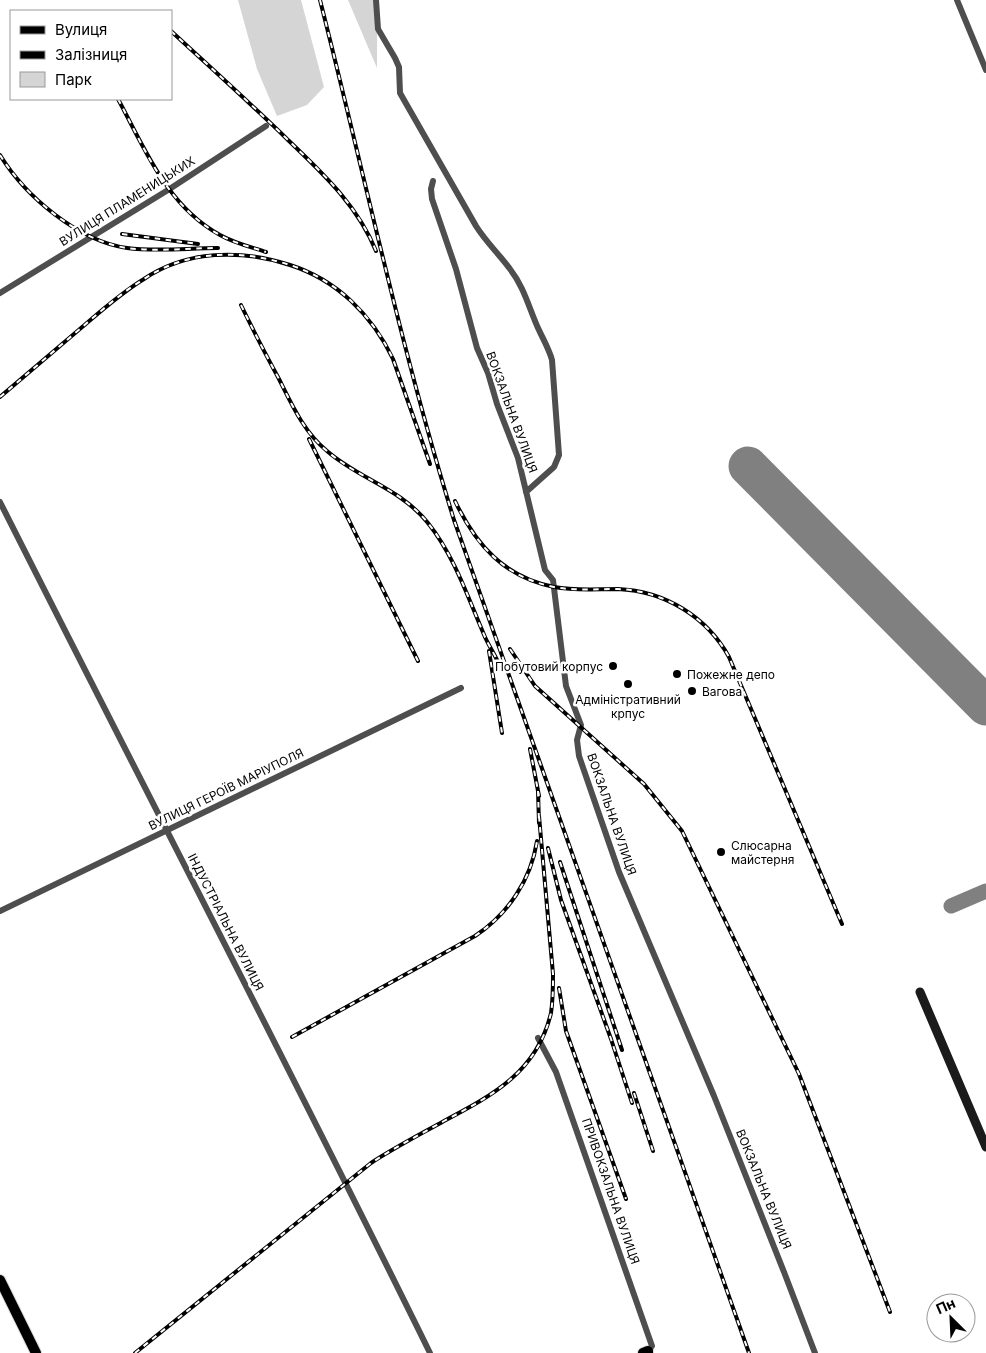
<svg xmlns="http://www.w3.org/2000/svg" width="986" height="1353" viewBox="0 0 986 1353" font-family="Inter,sans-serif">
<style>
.green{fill:#d5d5d5}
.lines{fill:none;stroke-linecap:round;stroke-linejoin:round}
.taxiway{stroke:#808080;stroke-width:15}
.runway{stroke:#808080;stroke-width:39}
.primary-casing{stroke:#dbdbdb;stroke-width:12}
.street{stroke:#4e4e4e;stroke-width:6}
.secondary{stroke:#1b1b1b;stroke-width:9}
.primary{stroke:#000;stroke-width:10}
.rail-casing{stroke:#000;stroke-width:4}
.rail{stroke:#fff;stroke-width:2;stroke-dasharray:5.5;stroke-linecap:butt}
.poi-dot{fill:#000;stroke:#fff;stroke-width:2}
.labels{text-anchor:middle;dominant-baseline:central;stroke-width:5;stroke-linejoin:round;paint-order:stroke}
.street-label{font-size:12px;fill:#000;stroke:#fff}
.poi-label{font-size:12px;fill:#000;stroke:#fff;text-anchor:start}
</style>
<rect width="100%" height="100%" fill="#fff"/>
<!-- green -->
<path class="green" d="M238,0h63l23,87 -17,18 -30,11 -20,-47z
M348,0h29v68z"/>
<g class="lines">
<!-- taxiway -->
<path class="taxiway" d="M951,906l35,-15"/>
<!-- runway -->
<path class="runway" d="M748,466l238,240"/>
<!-- primary casing -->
<g class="primary-casing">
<path id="primary" d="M0,1280l36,73
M643,1353l5,-2v2"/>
</g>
<!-- street -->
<path class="street" d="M376,0l2,29 17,29 4,9 1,26 76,133c10,16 23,28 34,43 14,18 19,39 28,59 5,11 11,21 14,32l7,95 -5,12 -28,25
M957,0l29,70
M433,181l-2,8 1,10 24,70 21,79 11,25 9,31 21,54 27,112 8,10 13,106 15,39 -4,15 2,16 40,116 95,224 70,176 31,81
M0,293l168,-103 98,-64
M0,502c143,284 290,566 430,851
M0,911l461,-223
M538,1038l18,34 96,274 -4,5"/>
<!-- secondary -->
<path class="secondary" d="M920,992l66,155"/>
<!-- primary -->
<use href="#primary" class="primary"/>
<!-- rail casing -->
<g class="rail-casing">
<path id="rail" d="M320,0c44,173 81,349 134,520l295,833
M171,31c39,36 78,71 115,107 35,34 71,66 90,113
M118,99c27,50 49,107 102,136 14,8 31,12 46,17
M0,155c25,41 78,86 127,93 30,4 61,0 91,0
M122,234l76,10
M241,305c12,25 25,50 38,74 13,26 25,53 48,72 32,28 73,37 101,72 27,34 40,75 57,114 4,9 10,18 14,27
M0,397c27,-23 54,-46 81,-69 20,-17 40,-35 63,-49 43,-29 97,-30 146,-14 47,15 82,50 103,94l37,105
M309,439l109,222
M455,501c21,44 49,76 99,86 21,4 42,2 64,2 47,2 89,28 111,68l113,267
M510,649l25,37 109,98 38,47 117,243 91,238
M489,651l13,82
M530,749l9,47
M538,791l1,32
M548,848l13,52 50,139 21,64
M560,862l62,188
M559,988l7,43 60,168
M292,1037l183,-101c33,-22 56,-56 62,-95
M634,1093l19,58
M135,1353l236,-190c23,-15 48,-28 73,-42 49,-26 93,-49 107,-108 2,-13 2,-26 2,-39l-14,-158"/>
</g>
<!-- rail -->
<use href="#rail" class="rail"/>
</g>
<!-- markers -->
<g class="poi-dot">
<circle cx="613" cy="666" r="5"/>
<circle cx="677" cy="674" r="5"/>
<circle cx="628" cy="684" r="5"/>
<circle cx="692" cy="691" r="5"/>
<circle cx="721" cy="852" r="5"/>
</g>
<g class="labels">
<!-- street labels -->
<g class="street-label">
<text transform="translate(127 201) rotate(-32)">ВУЛИЦЯ ПЛАМЕНИЦЬКИХ</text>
<text transform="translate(512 412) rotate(70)">ВОКЗАЛЬНА ВУЛИЦЯ</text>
<text transform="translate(226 789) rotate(-26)">ВУЛИЦЯ ГЕРОЇВ МАРІУПОЛЯ</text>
<text transform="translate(612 814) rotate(71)">ВОКЗАЛЬНА ВУЛИЦЯ</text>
<text transform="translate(226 922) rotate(63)">ІНДУСТРІАЛЬНА ВУЛИЦЯ</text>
<text transform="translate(764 1189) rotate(68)">ВОКЗАЛЬНА ВУЛИЦЯ</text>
<text transform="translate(611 1191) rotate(71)">ПРИВОКЗАЛЬНА ВУЛИЦЯ</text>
</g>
<!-- poi labels -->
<g class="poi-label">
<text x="603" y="666" text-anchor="end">Побутовий корпус</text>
<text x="687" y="674">Пожежне депо</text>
<text x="702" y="691">Вагова</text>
<text x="628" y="699" text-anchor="middle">Адміністративний<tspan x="628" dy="14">крпус</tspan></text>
<text x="731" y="845">Слюсарна<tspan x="731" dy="14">майстерня</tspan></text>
</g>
</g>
<!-- legend -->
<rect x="10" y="10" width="162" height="90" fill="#ffffff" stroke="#999999"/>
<rect x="20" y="26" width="25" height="8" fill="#000000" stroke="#999999"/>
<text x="55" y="35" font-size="15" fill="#000000">Вулиця</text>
<rect x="20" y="51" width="25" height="8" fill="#000000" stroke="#999999"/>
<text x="55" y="60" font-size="15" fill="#000000">Залізниця</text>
<rect x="20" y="72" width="25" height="15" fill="#d5d5d5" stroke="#999999"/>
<text x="55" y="85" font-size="15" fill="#000000">Парк</text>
<!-- north arrow -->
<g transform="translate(951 1318) rotate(336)"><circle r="24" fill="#ffffff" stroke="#999999"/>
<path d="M0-4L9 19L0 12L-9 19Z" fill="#000000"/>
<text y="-8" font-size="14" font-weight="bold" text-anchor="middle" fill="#000000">Пн</text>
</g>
</svg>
